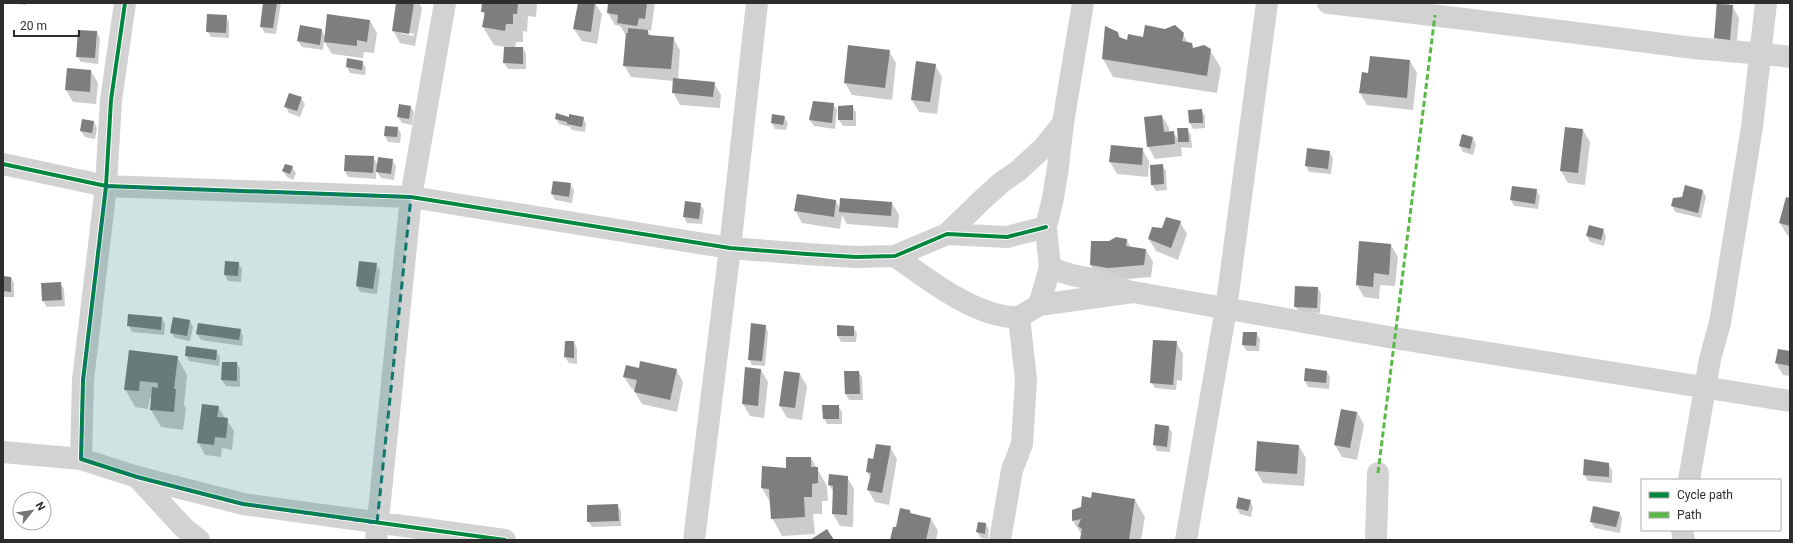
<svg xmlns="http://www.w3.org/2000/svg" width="1793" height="543" viewBox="0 0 1793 543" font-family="Roboto,sans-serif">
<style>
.shadow{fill:#0003;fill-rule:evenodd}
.building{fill:#7e7e7e}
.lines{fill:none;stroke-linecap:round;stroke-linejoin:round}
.street{stroke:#d2d2d2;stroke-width:22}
.quiet{stroke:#58b947;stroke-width:3;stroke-dasharray:6 3;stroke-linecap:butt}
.cycleway-casing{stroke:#fff;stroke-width:6}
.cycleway{stroke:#00873e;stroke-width:4}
.marked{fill:#0f766e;fill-opacity:0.2;stroke:#0f766e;stroke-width:3;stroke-dasharray:8 5;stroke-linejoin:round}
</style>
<rect width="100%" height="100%" fill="#fff"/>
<!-- shadow -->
<path class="shadow" d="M9,3h17v2z
M264,3h17l-5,31 -11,-1 -4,-6z
M397,3h22l3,5 -7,38 -15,-3 -7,-13zM400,31l14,3 -1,2 -13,-3z
M483,3h54l-1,14 -8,-1 -1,16 -4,-1v11h-7l-1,6h8l3,6v15h-18l-4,-6 1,-16 -11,-2 -11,-18 2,-11 -3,-5z
M579,3h16l7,11 -5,30 -15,-3 -8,-12z
M609,3h46l-4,28 -4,-1 4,6 22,2 7,12 -2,29 36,4 7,12 -1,13 -40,-3 -7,-13 1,-11 -43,-4 -7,-12 2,-30 -6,-9 -5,-1 -7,-12z
M1716,3h23l-11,1 4,2 7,12 -3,33 -14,-1 -7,-12z
M226,16l3,6v16l-18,-1 -4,-6z
M370,21l7,12 -3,20 -10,-1 -1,6 -31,-4 -8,-13 -1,9 -21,-3 -4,-6 24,-11 3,6z
M1105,27l12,5 4,7 6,3 17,-4 39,-4 5,10h3l3,5 16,1 11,18 -4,25 -104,-16 -10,-18z
M97,32l3,6 -2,26 -17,-2 -4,-6z
M889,51l7,12 -4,37 -40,-5 -7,-12z
M1410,61l7,12 -4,37 -46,-5 -7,-12 2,-20 7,1z
M362,62l4,6 -1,7 -15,-2 -3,-6z
M935,65l7,12 -5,37 -18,-2 -7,-12z
M68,69l23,2 7,12 -2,21 -23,-2 -7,-12z
M301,98l4,6 -5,13 -11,-4 -3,-6z
M814,102l19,2 4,6 -2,19 -21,-3 -4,-6z
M400,105l10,1 4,6 -2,13 -10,-2 -4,-6z
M852,106l4,6v14h-13l-4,-6v-13z
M1201,110l4,6v12l-12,1 -3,-6 -1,-12z
M1162,116l7,12v4h4l6,9 8,-12 4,6 1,13 -11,-1 1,9 -27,3 -7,-13z
M784,117l4,6 -2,7 -11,-1 -3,-6z
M556,118h27l3,6 -1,8 -13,-2 -2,-3 -11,-3z
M94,122l3,6 -2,11 -10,-2 -4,-6z
M398,128l3,6 -1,9 -12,-1 -3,-6z
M1583,130l7,12 -5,43 -17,-2 -7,-12z
M1473,138l3,6 -3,11 -10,-3 -3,-6z
M1112,146l30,3 7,12 -1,16 -31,-3 -7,-12z
M1329,152l4,6 -2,16 -22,-2 -3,-6z
M373,157l5,8 14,-5 4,6 -2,14 -13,-2 -5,-8v9l-28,-2 -3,-6z
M1162,165l4,6 1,19 -11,1 -4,-6z
M292,167l4,6 -3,7 -6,-3 -4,-6z
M570,184l4,6 -2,13 -17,-3 -3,-6z
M1536,190l4,6 -2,13 -24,-3 -3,-6z
M1703,191l3,6 -5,21 -26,-6 -3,-7 11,-7z
M1790,199v37l-3,-1 -7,-12z
M836,201l4,8 52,-6 7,12 -1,13 -51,-4 -5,-9 -2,14 -38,-6 -7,-13z
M700,204l4,6 -2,14 -15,-1 -3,-6z
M1180,222l7,12 -9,26 -22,-9 -7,-12 13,-9z
M1603,230l3,6 -2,10 -14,-4 -3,-6z
M1127,240l4,8 15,2 7,12 -2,15 -35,3 -22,-9 -3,-6 19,-23z
M1360,242l31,3 7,12 -3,29 -15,-1 -1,14 -15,-2 -7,-12z
M226,262l12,1 4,6 -1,13 -13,-1 -3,-6z
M376,264l4,6 -3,24 -17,-2 -3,-6z
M3,277h8l3,6v14h-11z
M60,283l4,6 1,17 -18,1 -4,-6z
M1318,288l3,6 -1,19 -21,-1 -4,-6z
M162,318l3,6 -1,11 -32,-3 -3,-6z
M190,321l3,6 -3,14 -15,-3 -4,-6z
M199,324l41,6 3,6 -1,10 -41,-6 -4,-6z
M765,326l3,6 -3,34 -13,-1 -3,-6z
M853,327l4,6 -1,9h-15l-3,-6z
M1256,333l4,6 -1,12h-12l-4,-6z
M566,342h8l3,6v16l-8,-1 -4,-6z
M1176,342l7,12 -1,27 -5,-1 -1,10 -21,-2 -4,-6z
M216,351l4,6 -1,9 -30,-5 -3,-6z
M1790,352v24l-7,-1 -7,-12z
M177,357l10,18 -3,30 2,3 -3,22 -22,-3 -10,-17 1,-12h-2l-2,11 -13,-2 -10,-18z
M223,363h14l3,6v18l-14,-1 -4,-6z
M640,369h36l7,13 -6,30 -35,-8 -7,-12v-2l-3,-1 -8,-12z
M761,370l7,12 -4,36 -14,-2 -7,-12z
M859,372l3,6 1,22h-14l-3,-6z
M1327,372l3,5 -1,12 -21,-2 -3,-6z
M800,374l7,12 -5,34 -15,-2 -7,-12z
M838,406l4,6v12h-15l-3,-6z
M218,407l16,24 -2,19 -10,-2 -1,9 -16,-2 -7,-13z
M1357,412l7,13 -7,35 -15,-3 -7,-12z
M1169,427l3,6 -2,19 -13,-1 -3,-6z
M1299,446l7,12 -2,28 -41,-3 -7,-12z
M890,447l7,12 -8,46 -14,-3 -7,-12 3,-12 -4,-6 7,-12z
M811,458l16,28 1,15h-6v13h-9l2,20 -33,2 -10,-18 -1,-14 -9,-16 25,-19z
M1608,463l4,7v13l-24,-2 -4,-6z
M847,477l7,12 -1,38 -13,-1 -7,-12 1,-21 -5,-8z
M1092,499l43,1 10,17 -4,23h-59v-5l-9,-14z
M1239,499l11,2 3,6 -2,10 -11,-3 -3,-6z
M617,505l4,6v15l-29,1 -4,-6z
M910,511l2,3 19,5 7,12 -2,9h-45z
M1619,512l3,6 -2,15 -25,-5 -4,-6z
M986,524l3,6 -1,9 -7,-1 -4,-6z"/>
<!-- building -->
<path class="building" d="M263,3h14l-4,25 -13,-1z
M396,3h18l-5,31 -17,-3z
M482,3h36l-1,11h-4v10h-7l-1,7 -23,-4 3,-15h-4z
M578,3h17l-4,29 -18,-3z
M608,3h39l-2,16 -6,-1 -2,8 -20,-3 1,-8 -11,-2z
M1717,4l16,1 -3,35 -16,-2z
M207,14l20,1 -1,18 -20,-1z
M327,14l43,6 -3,22 -10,-2v6l-33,-4z
M300,25l22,4 -2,16 -23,-4z
M1145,25l20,4 10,-4 9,8 -2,8 10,2 1,5 11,-3 7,4 -4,27 -105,-17 3,-33 13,6 1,5 8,3 1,-6 15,3z
M628,28l20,2v5l26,2 -3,32 -48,-3 3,-33h2z
M78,30l19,1 -2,27 -19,-1z
M848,45l42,5 -5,38 -41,-5z
M504,47h19v17l-20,-1z
M1370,56l40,4 -3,38 -48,-5 3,-21 6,1z
M347,58l16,3 -1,9 -16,-3z
M916,61l20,3 -6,38 -19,-2z
M67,68l24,2 -1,22 -25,-2z
M673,78l42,4 -2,15 -41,-4z
M289,93l13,4 -5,14 -13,-4z
M813,101l21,2 -2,20 -23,-3z
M399,104l12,2 -2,13 -12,-2z
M853,105v15h-15v-14z
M1202,109l1,14h-14l-1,-13z
M556,113l13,4v-3l15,3 -2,10 -15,-3v-2l-12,-3z
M772,114l13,2 -2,9 -12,-2z
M1162,115l2,17 10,-1 1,13 -28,3 -3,-30z
M82,119l12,2 -2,12 -12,-2z
M385,126l13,1 -1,10 -13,-1z
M1565,127l18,2 -5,44 -18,-2z
M1177,128h11l1,14h-11z
M1462,134l11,3 -3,12 -11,-3z
M1111,145l32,3 -1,17 -33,-3z
M1307,148l23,3 -2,18 -23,-3z
M345,155l29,1 -1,17 -29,-2z
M378,157l15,2 -2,15 -15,-2z
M285,164l8,2 -3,8 -8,-3z
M1163,164l1,20 -13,1 -1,-20z
M553,181l18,2 -2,14 -18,-3z
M1685,185l18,5 -5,23 -27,-7 2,-8 9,-1z
M1512,186l25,3 -2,15 -25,-4z
M797,194l39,6 -2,17 -40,-6z
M1786,197l4,1v28l-11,-3z
M840,198l52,4 -1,14 -52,-4z
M685,201l16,2 -2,16 -16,-2z
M1166,217l15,4 -10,27 -23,-9 4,-12 10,1z
M1589,225l15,4 -3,11 -15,-4z
M1116,237l11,2 -1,7 20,3 -2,16 -36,3 -18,-3 1,-24h18z
M1359,241l32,3 -2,31 -15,-2 -1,14 -17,-2z
M225,261l14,1 -1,14 -14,-1z
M359,261l18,2 -4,26 -17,-3z
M3,276l8,1v15l-8,-1z
M61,282l1,18 -20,1 -1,-18z
M1295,286l23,1 -1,21 -23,-1z
M128,314l34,3 -1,13 -34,-4z
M173,317l17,3 -3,16 -17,-3z
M198,323l43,6 -2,11 -43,-6z
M751,323l15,2 -4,36 -14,-1z
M837,325l17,1v10h-17z
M1243,332h14l-1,14 -14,-1z
M1153,340l24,1 -4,44 -23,-2z
M565,341h9v17l-10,-1z
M186,346l31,4 -1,10 -31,-4z
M1778,349l12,2v15l-15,-3z
M129,350l49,6 -4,33h2l-2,23 -24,-2 2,-23 6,1v-5l-18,-2 -1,10 -15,-1z
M640,361l37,8 -7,31 -36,-8 3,-12 -14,-3 3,-12 13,3z
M222,362h15v19l-16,-1z
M745,367l16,2 -3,37 -16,-2z
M1305,368l22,3 -1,12 -22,-2z
M784,371l16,2 -5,35 -16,-2z
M844,371h15l1,23h-15z
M202,404l17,2 -2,11 11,1 -2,20 -11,-1 -1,8 -17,-2z
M822,405h17v14h-16z
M1341,409l16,3 -7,36 -16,-3z
M1155,424l14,2 -2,21 -14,-2z
M1257,441l42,4 -2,29 -42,-3z
M876,444l15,2 -9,47 -15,-3 4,-17 -5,-1 2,-14 5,1z
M786,457h25v10h7v16l-6,1v13h-8l1,20 -34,2 -2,-30 -8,-1 1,-22 24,2z
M1584,459l25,4v14l-26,-2z
M829,474l19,2 -1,39 -15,-1 1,-28 -5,-1z
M1092,492l43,7 -6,41 -49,-1 2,-10 -4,-3 3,-7 -9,2v-11l9,-3 1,-11 9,2z
M1238,497l13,3 -3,11 -12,-3z
M618,504l1,17 -32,1v-17z
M1593,506l27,6 -4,15 -26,-5z
M900,508l10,2v3l21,5 -5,22h-36l3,-13h3z
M978,522l8,1 -1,11 -9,-2z
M827,529l7,11h-24z"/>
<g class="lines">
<!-- street -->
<path class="street" d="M125,3l-14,97 -5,86 -23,194 -2,79 56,18 106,27 262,36
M1328,3c117,13 234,28 350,43 37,5 75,6 112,11
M3,164l103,22 305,11 319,51 77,6 49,3 39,-1 52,-22 60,3 39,-10
M947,234l35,-34 20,-18 16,-11 25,-23 20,-25 20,-120
M895,256c32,23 83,63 124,61
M1050,268l22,7 26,5 30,11
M1039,305l94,-13 261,46 396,63
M3,452l78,7
M137,477l46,50 16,13
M1689,480l21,-121 10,-36 32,-196 14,-124
M1682,530l2,10
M376,540l35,-343 34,-194
M694,540l36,-292 27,-245
M1000,540l12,-70 10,-26 4,-64 -7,-63 20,-12 11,-37 -4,-41 7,-29 5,-31 5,-44
M1186,540l40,-231 41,-306
M1376,540l2,-67"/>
<!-- quiet -->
<path class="quiet" d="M1378,473l57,-458"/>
<!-- cycleway casing -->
<g class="cycleway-casing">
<path id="cycleway" d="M125,3l-14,97 -5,86 -23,194 -2,79 56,18 106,27 262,36
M3,164l103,22 305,11 319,51 77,6 49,3 39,-1 52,-22 60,3 39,-10"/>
</g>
<!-- cycleway -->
<use href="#cycleway" class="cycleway"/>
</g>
<!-- marked area -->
<path class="marked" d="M106,186l305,11 -34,326 -134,-19 -106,-27 -56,-18 2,-79z"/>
<!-- border -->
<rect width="1793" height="543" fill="none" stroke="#2d2d2d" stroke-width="8"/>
<!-- legend -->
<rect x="1641" y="479" width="140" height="52" fill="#ffffff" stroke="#ababab"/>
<rect x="1649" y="492" width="20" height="6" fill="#00873e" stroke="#ababab"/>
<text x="1677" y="499" font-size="12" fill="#2d2d2d">Cycle path</text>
<rect x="1649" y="512" width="20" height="6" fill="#58b947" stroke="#ababab"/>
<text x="1677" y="519" font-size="12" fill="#2d2d2d">Path</text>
<!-- north arrow -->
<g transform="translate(32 511) rotate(60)"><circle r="19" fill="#ffffff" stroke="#ababab"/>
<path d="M0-3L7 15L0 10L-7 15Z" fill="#767676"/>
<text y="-6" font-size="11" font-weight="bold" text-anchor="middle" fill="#2d2d2d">N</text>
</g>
<!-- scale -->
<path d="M14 30v6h65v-6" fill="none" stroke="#2d2d2d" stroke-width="2"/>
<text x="20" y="30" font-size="12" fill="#2d2d2d" stroke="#ffffff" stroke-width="3" paint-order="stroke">20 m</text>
</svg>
